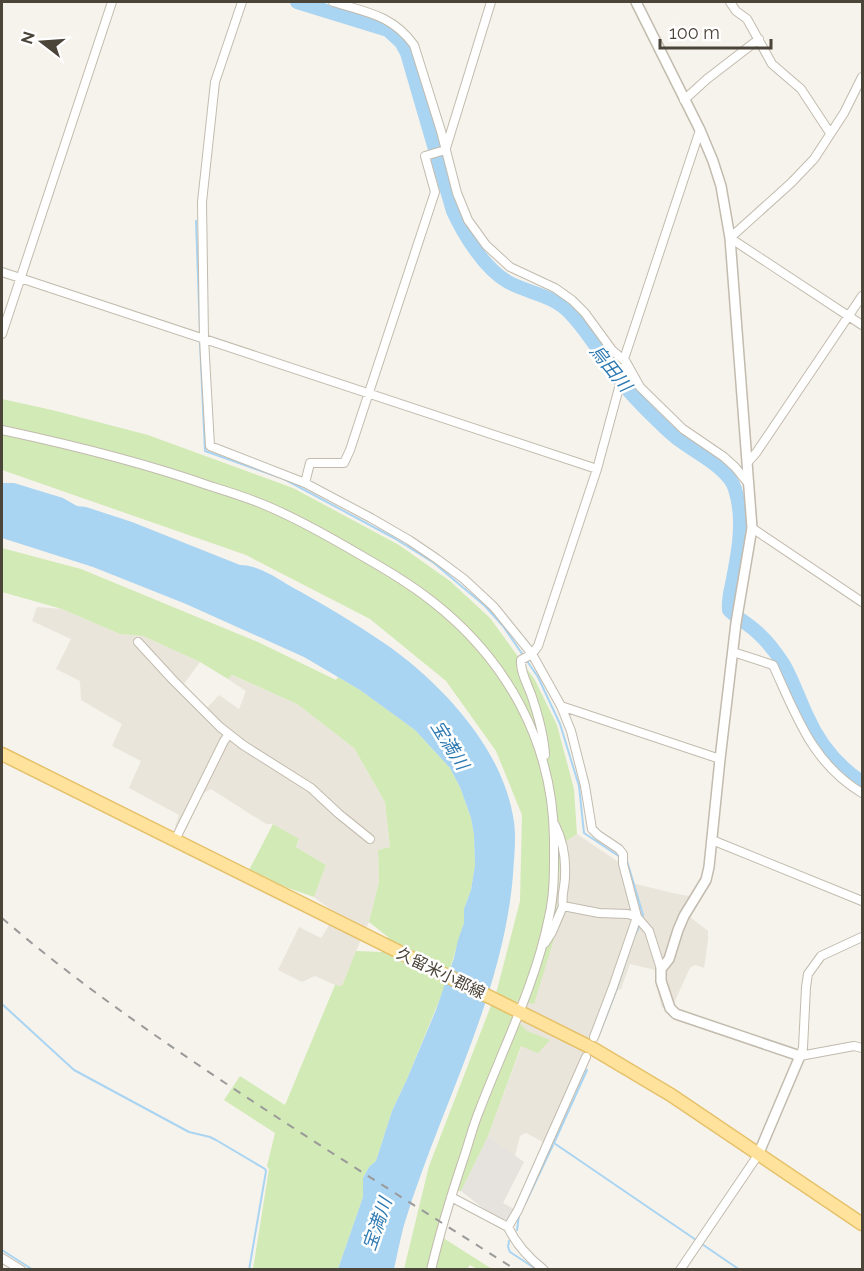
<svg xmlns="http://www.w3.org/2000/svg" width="864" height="1271" viewBox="0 0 864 1271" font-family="Raleway,'Noto Sans JP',sans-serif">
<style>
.residential{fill:#eae5da}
.industrial{fill:#e6e2dd}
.green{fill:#d2eab5}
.water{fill:#a9d4f2}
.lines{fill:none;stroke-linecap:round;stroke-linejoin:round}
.stream{stroke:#a9d4f2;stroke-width:2}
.river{stroke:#a9d4f2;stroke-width:14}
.minor-casing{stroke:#c2bbae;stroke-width:10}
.tertiary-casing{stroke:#c2bbae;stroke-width:12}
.primary-casing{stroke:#e6c16a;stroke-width:15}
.minor{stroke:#fff;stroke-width:8}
.tertiary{stroke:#fff;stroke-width:9}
.primary{stroke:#ffe39c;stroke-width:12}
.rail{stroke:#9a9a9a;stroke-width:2;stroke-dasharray:8 8;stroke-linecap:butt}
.labels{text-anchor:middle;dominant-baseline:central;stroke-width:5;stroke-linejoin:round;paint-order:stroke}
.street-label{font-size:16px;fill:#4b4439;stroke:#fff}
.water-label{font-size:18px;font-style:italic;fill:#2e7ab2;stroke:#fff}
</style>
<rect width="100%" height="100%" fill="#f6f3ec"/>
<!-- residential -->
<path class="residential" d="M37,607l25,2 58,25 23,2 57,26 -16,22 23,24 12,-13 20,14 7,-18 -18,-12 3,-4 66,29 57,44 31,54 5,45 -12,3 1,32 -10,40 -13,29 -14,35 -7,-1 -20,-9 -13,6 -24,-12 21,-43 22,11 6,-9 7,-17 -20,-15 12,-32 -30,-18 3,-7 -26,-16h-7l-55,-35 -9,5 -16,35 -11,-2 4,-12 -50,-27 12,-27 -29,-15 10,-22 -41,-24 -1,-19 -24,-12 15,-30 -39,-18z
M577,834l43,29 16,21 41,10 25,4 -12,19 18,14v9l-4,28 -9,-3 -5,3 -16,35 -12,5 -7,-27v-11l-25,-6 -9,25 -12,4 -29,75 -33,73 -4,1 -17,-9 -6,3 -5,20 -27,-20 39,-105 -16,-16 45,-103 6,-68z"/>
<!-- industrial -->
<path class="industrial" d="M488,1136l36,26 -21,41 13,7 -6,10 -13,-1 -36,-28z"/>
<!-- green -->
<path class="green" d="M2,399l50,11 96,25 145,53 106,57 51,36 40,37 45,62 22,45 17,64 3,45 -15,10 -6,68 2,14 -24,78 -17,-3 -6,13 16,17 23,9 -12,13 -17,-7 -33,90 -27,55 -11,-1 -13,44 55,35h-15l-7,-4 -3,4h-63l25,-103 68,-176 23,-89 2,-86 -26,-64 -50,-70 -76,-62 -124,-64 -244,-85z
M2,548l79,21 177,73 78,38 2,-3 22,13 55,40 35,38 10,19 11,31 3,16 1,31 -4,25 -7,19v14l-20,66 -37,90 -15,32 -16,50 -7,6 -6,11v19l-25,72h-85l16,-100 -2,-3 8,-33 -51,-33 16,-24 45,29 50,-120 7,1 14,-35 26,1 6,-15 -19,-15 10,-40 -1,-32 12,-3 -5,-45 -31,-54 -57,-44 -65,-29 -4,4 -28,-17 -57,-26 -23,-2 -58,-25 -60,-17z
M273,824l26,15 -3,8 30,18 -12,32 -37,-13 -28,-14z"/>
<!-- water -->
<path class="water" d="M2,483h12l49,15 14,8 9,1 46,15 108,43c18,0 35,12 50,21 33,18 65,37 97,59 55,39 114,102 126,171 4,19 1,40 0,59 -10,122 -74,234 -109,350 -4,15 -7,30 -10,44h-56l25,-72v-19l6,-11 7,-6 16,-50 15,-32 29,-69 18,-52 4,-18 6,-17v-14l7,-19 4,-25 -1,-30 -3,-17 -11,-31 -10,-19 -35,-38 -55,-40 -56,-33 -118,-53 -93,-37 -91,-29z"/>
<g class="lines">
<!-- stream -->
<path class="stream" d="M196,221l4,112
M200,343l5,108 79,28 110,59 40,25 51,43 18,20 35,51 22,47 19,62 5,47 36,24
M625,860l2,1 16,54 -1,4
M2,1004l72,66 115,62 21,5 6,3 49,29 1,2 -17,99
M599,1035l16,-41 19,-57 6,-12
M587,1070l-33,73 186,127
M526,1202l27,-57
M517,1230l2,-15
M509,1241l-1,6 2,5 26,17
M2,1250l31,20"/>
<!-- river -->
<path class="river" d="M297,2l91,28 13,12 6,11 46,158c11,24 32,58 55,71 20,11 45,13 61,30 18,18 31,41 46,62 10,14 30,35 43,47 7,7 15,15 24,21 16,12 47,27 53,47 10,30 3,65 -3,95 -2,9 -4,17 -3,26 9,9 20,14 29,23 10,9 19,21 26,32 9,16 15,34 23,51 12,27 30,50 55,66"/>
<!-- minor casing -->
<g class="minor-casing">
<path id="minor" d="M242,2l-27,80 -13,120 2,137 6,107 95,37 66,35 38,22 28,19 27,20 30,28 38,47 29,52 10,25 14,55 7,43 6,6 21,14 4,5v10l14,53 -24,70 -19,50
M333,2c33,10 59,13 81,43l27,86 16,62 11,27 18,25 24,22 45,21 17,12 13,13 27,37 14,12 14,25 43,42 41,28 11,10 13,16
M730,2l6,9 11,8 25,45 29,25 29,44
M862,77l-18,36 -30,46 -23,24 -61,55 132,87
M684,100l23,-21 52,-40
M446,148l45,-146
M2,272l595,197
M2,334l110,-332
M624,359l76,-229
M2,430c70,15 140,32 208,56 19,6 39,12 57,20 31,13 61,30 90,47 26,15 52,30 76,49 75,59 120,142 121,237 0,26 1,52 -5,78 -13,66 -45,129 -69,192 -7,16 -11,34 -17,51 -12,36 -23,72 -32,110
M747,463l9,-10 106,-157
M305,483l5,-20h34l6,-13 85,-258 -10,-36 20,-6
M752,528l110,74
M138,642l35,38 47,47 23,18 68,43 28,26 31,25
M733,652l40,13c23,50 39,98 89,128
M561,706l159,53
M545,755c-1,-19 -7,-40 -13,-58 -4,-12 -12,-25 -11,-37l11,-6 6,-8 59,-177 29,-107
M555,825c8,16 11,34 10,52 0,9 -4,19 -2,29
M175,840l49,-99 5,-7
M712,840l150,61
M545,943l7,-11 11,-26 36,7 29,1 9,3 12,14 12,38
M800,1056l3,-8 3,-61 2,-13 13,-18 41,-19
M800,1056l54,-10 8,2
M451,1197l57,30
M2,1258l19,12
M544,1270c-14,-11 -28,-26 -36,-43l10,-17 68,-153
M680,1270l78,-115"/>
</g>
<!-- tertiary casing -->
<g class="tertiary-casing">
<path id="tertiary" d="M636,2l64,128 13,31 8,25 9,52 22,290 -16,95 -16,136 -11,108 -3,13 -22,36 -6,14 -9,29 -8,10v12l9,27 6,6 124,42 -42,99"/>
</g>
<!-- primary casing -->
<g class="primary-casing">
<path id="primary" d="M2,754l590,294 79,47 191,129"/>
</g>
<!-- minor -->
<use href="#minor" class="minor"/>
<!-- tertiary -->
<use href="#tertiary" class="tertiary"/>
<!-- primary -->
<use href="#primary" class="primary"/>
<!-- rail -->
<path class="rail" d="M2,918c60,52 126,99 192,144 106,72 214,139 322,208"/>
</g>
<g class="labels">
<!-- street labels -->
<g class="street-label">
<text transform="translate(441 973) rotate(26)">久留米小郡線</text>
</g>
<!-- water labels -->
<g class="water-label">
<text transform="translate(611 368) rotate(51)">烏田川</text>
<text transform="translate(450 745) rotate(58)">宝満川</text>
<text transform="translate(377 1224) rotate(-71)">宝満川</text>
</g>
</g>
<!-- border -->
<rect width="864" height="1271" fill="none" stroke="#4b4439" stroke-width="6"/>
<!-- north arrow -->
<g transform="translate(42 42) rotate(287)" stroke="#ffffff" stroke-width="4.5" paint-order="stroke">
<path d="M0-4.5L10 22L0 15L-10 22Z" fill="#4b4439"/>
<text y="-9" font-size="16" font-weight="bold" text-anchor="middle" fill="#4b4439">N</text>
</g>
<!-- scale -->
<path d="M660 39v9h111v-9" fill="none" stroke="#4b4439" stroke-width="3"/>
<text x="669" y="39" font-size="18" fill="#4b4439" stroke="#ffffff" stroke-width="4.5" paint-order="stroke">100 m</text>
</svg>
